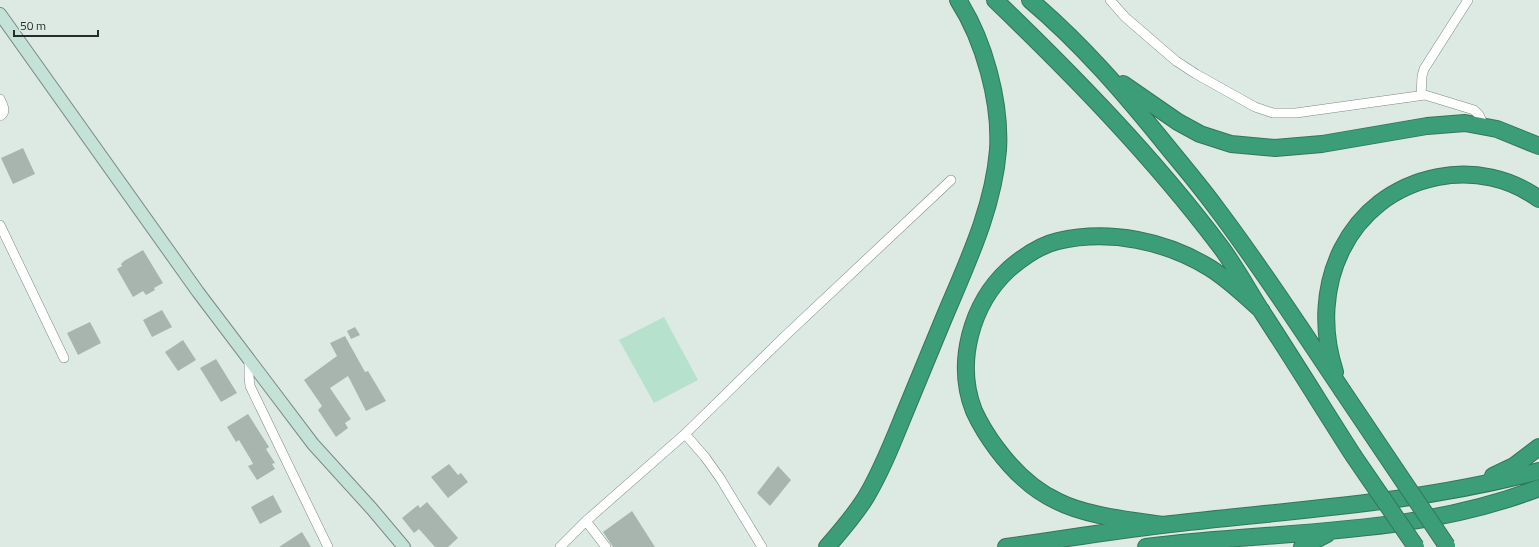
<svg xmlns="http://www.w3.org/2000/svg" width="1539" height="547" viewBox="0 0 1539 547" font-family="'Titillium Web',sans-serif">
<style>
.garden{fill:#b5e1cd}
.building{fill:#a7b5ae}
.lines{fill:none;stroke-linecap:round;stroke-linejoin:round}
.street-casing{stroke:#7d8a83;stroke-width:10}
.secondary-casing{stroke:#7d8a83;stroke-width:14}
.highway-casing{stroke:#34765d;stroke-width:18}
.street{stroke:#fff;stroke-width:9}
.secondary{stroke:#c4e2d7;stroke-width:12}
.highway{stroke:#3b9e79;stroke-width:16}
.highway-bridge-casing{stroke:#34765d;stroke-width:18;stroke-linecap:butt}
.highway-bridge{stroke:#3b9e79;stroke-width:16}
</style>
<rect width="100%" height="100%" fill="#dceae3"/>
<!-- garden -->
<path class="garden" d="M664,317l34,63 -44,23 -35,-63z"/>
<!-- building -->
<path class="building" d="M23,148l12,26 -22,10 -12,-26z
M143,250l20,33 -9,5 1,2 -9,5 -3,-4 -10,6 -16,-28 5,-3 -1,-2 3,-3z
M162,310l10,17 -20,10 -9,-17z
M90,322l11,21 -23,12 -11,-22z
M355,327l5,8 -9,4 -4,-8z
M345,336l20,36 3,-1 18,30 -20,10 -18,-35 -18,12 21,31 -6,4 3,5 -12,9 -18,-27 4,-4 -18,-26 33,-24 -7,-13z
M183,340l13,20 -18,11 -13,-19z
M216,359l21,34 -16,9 -21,-34z
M248,414l21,33 -3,2 9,14 -3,1 3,5 -18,11 -9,-14 5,-2 -2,-4 -12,-20 -3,2 -9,-15z
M449,464l9,11 3,-2 7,9 -20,16 -17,-21z
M778,466l13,14 -21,26 -13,-13z
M273,495l9,17 -22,12 -9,-17z
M427,502l31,36 -10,9h-13l-16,-18 -5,4 -12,-15 16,-13 2,3z
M632,511l23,36h-42l-10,-15z
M302,532l9,15h-32z"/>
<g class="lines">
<!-- street casing -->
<g class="street-casing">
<path id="street" d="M1110,0l15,17 51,44 20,13 59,33 18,6h23l129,-18 49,15 5,5 6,12
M1421,95l1,-19 2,-7 44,-69
M0,99c3,6 7,13 0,17
M0,225l64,133
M249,360v17l1,9 78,161
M685,434l20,23 15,21 42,69
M586,521l20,26
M560,547l26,-26 99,-87 100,-98 166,-156"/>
</g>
<!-- secondary casing -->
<g class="secondary-casing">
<path id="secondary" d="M0,14l198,278 115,152 59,65 32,38"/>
</g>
<!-- highway casing -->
<g class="highway-casing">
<path id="highway" d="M995,0c80,77 158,157 225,246 16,21 29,46 44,69 30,46 59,93 89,140
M1030,0c51,43 94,93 136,145 17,21 35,42 51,64 44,58 84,120 125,181
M1123,84l55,38 22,12 31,10 44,4 47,-4 105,-18 38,-3 32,6 42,17
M1335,372c-28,-85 12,-177 103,-195 36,-7 72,1 101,22
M1493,476l21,-10 25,-19
M1162,525c-32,-5 -76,-9 -105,-24 -24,-11 -45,-32 -60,-52 -9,-12 -17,-25 -23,-38 -19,-48 -3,-107 35,-142 14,-12 31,-24 49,-28 52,-12 108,0 152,27 19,12 36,28 52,43
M827,547c14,-16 28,-32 39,-50 15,-25 26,-53 37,-80 13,-31 25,-61 38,-92 23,-56 52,-113 57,-175 3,-48 -14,-110 -40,-150
M1006,547c52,-7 104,-16 156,-22 127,-15 253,-21 377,-54
M1146,547c131,-17 268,-10 393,-59
M1302,547l25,-13"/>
</g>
<!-- street -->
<use href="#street" class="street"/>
<!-- secondary -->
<use href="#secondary" class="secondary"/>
<!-- highway -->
<use href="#highway" class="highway"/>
<!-- highway-bridge casing -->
<g class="highway-bridge-casing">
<path id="highway-bridge" d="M1342,390l105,156
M1353,455l63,92"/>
</g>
<!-- highway-bridge -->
<use href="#highway-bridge" class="highway-bridge"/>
</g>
<!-- scale -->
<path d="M14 30v6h84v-6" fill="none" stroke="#262c29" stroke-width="2"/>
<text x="20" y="30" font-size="12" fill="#262c29" stroke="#dceae3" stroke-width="3" paint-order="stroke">50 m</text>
</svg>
